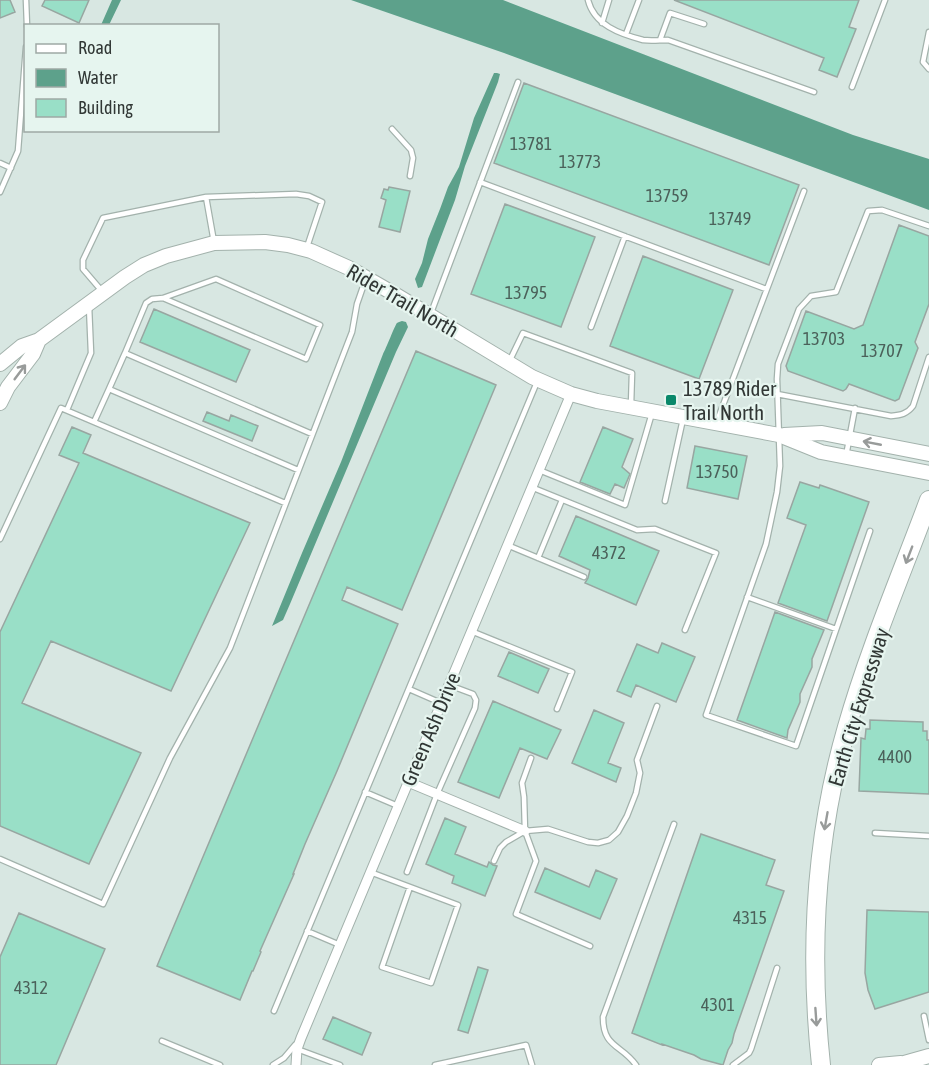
<svg xmlns="http://www.w3.org/2000/svg" width="929" height="1065" viewBox="0 0 929 1065" font-family="'Asap Condensed',sans-serif">
<style>
.water{fill:#5da18b}
.building{fill:#99dfc7;stroke:#98a6a1;stroke-width:1.5}
.lines{fill:none;stroke-linecap:round;stroke-linejoin:round}
.lane-casing{stroke:#a3b2ac;stroke-width:7}
.street-casing{stroke:#a3b2ac;stroke-width:11}
.secondary-casing{stroke:#a3b2ac;stroke-width:16}
.highway-casing{stroke:#a3b2ac;stroke-width:20}
.lane{stroke:#fff;stroke-width:4.5}
.street{stroke:#fff;stroke-width:9}
.secondary{stroke:#fff;stroke-width:14}
.highway{stroke:#fff;stroke-width:18}
.oneway{stroke:#989b9a}
.poi-dot{fill:#09886a;stroke:#e6f5ef;stroke-width:2}
.labels{text-anchor:middle;dominant-baseline:central;stroke-width:4.5;stroke-linejoin:round;paint-order:stroke}
.number-label{font-size:18px;fill:#4b615a}
.street-label{font-size:21px;fill:#313735;stroke:#e6f5ef}
.poi-label{font-size:21px;fill:#313735;stroke:#e6f5ef;text-anchor:start}
</style>
<rect width="100%" height="100%" fill="#d8e7e2"/>
<!-- water -->
<path class="water" d="M112,0h9l-12,25h-8z
M351,0h152l350,135 76,24v51l-425,-157z
M494,73h3l3,1 -2,8 -33,84 -10,34 -33,87 -4,1 -3,-9 7,-16 6,-24 12,-30 8,-22 11,-20 15,-49z
M402,321l4,1 2,5 -12,25 -106,252 -7,16 -11,6 30,-73 39,-91 42,-108c3,-5 12,-29 14,-31 1,-1 3,-1 5,-2z"/>
<!-- building -->
<path class="building" d="M0,0h10l5,12 -15,6z
M45,0h44l-10,23 -37,-17z
M674,0h185l-10,27 7,2 -19,48 -18,-7 5,-12z
M524,83l275,102 -30,80 -275,-102z
M389,187l21,4 -10,41 -21,-5 7,-27 -5,-2 3,-9 4,1z
M505,204l90,33 -34,90 -90,-33z
M899,225l30,11v68l-14,38 3,6 -19,51 -4,2 -46,-17 -3,5 -3,2 -55,-20 -2,-5 20,-55 48,18 9,-4z
M643,256l90,34 -34,89 -89,-33z
M154,309l96,41 -14,32 -96,-40z
M416,351l80,34 -94,225 -55,-23 -5,13 56,24 -61,147 -32,73 -12,30h1l-34,77 1,1 -8,19h-1l-12,29 -83,-34z
M207,412l22,9 2,-6 27,11 -6,15 -49,-20z
M72,427l19,8 -8,18 167,70 -79,168 -120,-50 -29,62 119,50 -52,111 -89,-38v-194l79,-169 -20,-8z
M603,427l30,12 -11,28 8,7 -6,14 -9,-4 -5,10 -30,-12z
M695,446l52,10 -9,43 -51,-11z
M800,482l19,6 1,-3 49,17 -42,119 -49,-18 28,-78 -19,-7z
M576,516l83,35 -23,54 -51,-22 3,-5 2,-8 -31,-14z
M775,612l49,18 -12,29v8l-12,27v8l-12,28 -1,8 -50,-18z
M662,643l33,14 -19,45 -40,-17 -5,12 -14,-6 20,-47 21,9z
M509,652l40,17 -11,24 -40,-17z
M493,701l68,29 -14,29 -27,-11 -21,50 -41,-16z
M594,710l30,13 -16,40 13,5 -5,14 -44,-19z
M870,720l53,2v9h4v9h2v54l-70,-3 2,-53 4,1 1,-10h4z
M445,818l21,9 -11,27 32,13 2,-5 4,3 4,1 -12,30 -33,-13 2,-7 -28,-12z
M701,834l74,26 -9,25 18,6 -50,143 -2,9 -4,7 -5,15 -22,-6 -7,-4 -32,-11v1l-30,-12z
M545,868l44,19 7,-17 21,9 -17,40 -65,-27z
M867,910l62,2v80l-54,17 -7,-19 -3,-17z
M19,913l86,36 -49,116h-56v-108z
M478,967l10,3 -20,63 -10,-3z
M333,1017l38,16 -9,22 -39,-16z"/>
<g class="lines">
<!-- lane casing -->
<g class="lane-casing">
<path id="lane" d="M26,0l1,26
M588,0c6,25 32,34 55,40 8,1 17,0 25,0l146,52
M602,23l7,-23
M929,32l-6,30 6,7
M626,34l13,-34
M660,40l10,-27 34,11
M852,87l33,-87
M392,129l19,21 2,8 -3,18
M0,163l11,5
M480,182l286,107
M0,192l18,-41 8,-104
M206,197l8,45
M101,290l-18,-21v-9l20,-42 103,-21 90,-3 13,2 13,6 -15,45
M163,298l53,-19 104,46 -14,34 -143,-61 -11,1 -6,4 -21,50 187,81
M431,313l87,-231
M591,327l34,-91
M510,360l13,-27 109,40 -1,32
M109,389l16,-36
M777,394l114,22c10,-1 16,-2 22,-10l16,-49
M67,410l24,-57 -2,-47
M717,421l87,-230
M94,422l15,-33 189,81
M846,456l9,-48
M539,470l86,35 27,-92
M531,487l106,43 18,-1 61,24 -31,77
M665,501l18,-82
M870,531l-74,215 -90,-31 60,-171 11,-52 3,-26 -3,-87 1,-15 21,-55 12,-13 25,-4 32,-81 14,-1 47,16
M0,539l61,-131 224,95
M507,545l77,32
M538,558l24,-58
M747,597l89,32
M471,631l101,41 -15,37
M409,689l32,14
M531,758l-9,25 2,14 1,34 11,30 -20,53 74,32
M365,792l33,14
M875,833l54,3
M0,859l103,45 67,-146 60,-110 122,-316 5,-28 8,-23
M494,861l6,-13 6,-6 19,-11 23,-2 40,13 10,1 11,-3 9,-8 9,-16 9,-23 4,-20 -3,-13 20,-54
M370,872l88,33 -27,78 -49,-16 28,-80
M407,872l30,-78 38,-86 1,-8 -3,-6 -24,-9
M307,931l33,14
M274,1011l263,-629
M924,1016l5,24
M162,1041l58,24
M297,1049l43,16
M273,1065l11,-7 11,-13
M435,1065l91,-20 6,20
M636,1065c-15,-21 -33,-17 -33,-48l71,-193
M733,1065l16,-12 2,-4 26,-81"/>
</g>
<!-- street casing -->
<g class="street-casing">
<path id="street" d="M408,782l117,49
M296,1065l1,-16 4,-11 270,-644"/>
</g>
<!-- secondary casing -->
<g class="secondary-casing">
<path id="secondary" d="M0,364l22,-18 17,-6 86,-63 19,-12 22,-9 48,-13 51,-1 23,3 23,6 38,17 47,27 136,82 39,17 26,7 182,34 42,17 108,21
M0,403l8,-16 25,-33 6,-14
M784,435l38,-2 107,21
M879,1065l22,-2
M897,1065l32,-9"/>
</g>
<!-- highway casing -->
<g class="highway-casing">
<path id="highway" d="M821,1065c-12,-113 -6,-228 26,-338 22,-77 54,-152 82,-227"/>
</g>
<!-- lane -->
<use href="#lane" class="lane"/>
<!-- street -->
<use href="#street" class="street"/>
<!-- secondary -->
<use href="#secondary" class="secondary"/>
<!-- highway -->
<use href="#highway" class="highway"/>
</g>
<!-- one-way arrows -->
<defs><path id="oneway-shaft" d="M-6 0H5M1.5-3L5.5 0L1.5 3" fill="none" stroke-width="1.6" stroke-linecap="round" stroke-linejoin="round" transform="scale(1.5)"/></defs>
<g class="oneway">
<use href="#oneway-shaft" transform="translate(20 372) rotate(-53)"/>
<use href="#oneway-shaft" transform="translate(872 443) rotate(-169)"/>
<use href="#oneway-shaft" transform="translate(909 555) rotate(111)"/>
<use href="#oneway-shaft" transform="translate(826 821) rotate(100)"/>
<use href="#oneway-shaft" transform="translate(816 1017) rotate(86)"/>
</g>
<!-- markers -->
<rect class="poi-dot" x="665" y="394" width="12" height="12" rx="3"/>
<g class="labels">
<!-- number labels -->
<g class="number-label">
<text x="531" y="143">13781</text>
<text x="580" y="161">13773</text>
<text x="667" y="195">13759</text>
<text x="730" y="218">13749</text>
<text x="526" y="292">13795</text>
<text x="824" y="338">13703</text>
<text x="882" y="350">13707</text>
<text x="717" y="471">13750</text>
<text x="609" y="552">4372</text>
<text x="895" y="756">4400</text>
<text x="750" y="917">4315</text>
<text x="31" y="987">4312</text>
<text x="718" y="1004">4301</text>
</g>
<!-- street labels -->
<g class="street-label">
<text transform="translate(403 300) rotate(30)">Rider Trail North</text>
<text transform="translate(858 707) rotate(-73)">Earth City Expressway</text>
<text transform="translate(430 729) rotate(-67)">Green Ash Drive</text>
</g>
<!-- poi labels -->
<g class="poi-label">
<text x="683" y="388">13789 Rider<tspan x="683" dy="24">Trail North</tspan></text>
</g>
</g>
<!-- legend -->
<rect x="24" y="24" width="195" height="108" fill="#e6f5ef" stroke="#9ea9a5" stroke-width="1.5"/>
<rect x="36" y="44" width="30" height="9" fill="#ffffff" stroke="#9ea9a5" stroke-width="1.5"/>
<text x="78" y="54" font-size="18" fill="#313735">Road</text>
<rect x="36" y="69" width="30" height="18" fill="#5da18b" stroke="#9ea9a5" stroke-width="1.5"/>
<text x="78" y="84" font-size="18" fill="#313735">Water</text>
<rect x="36" y="99" width="30" height="18" fill="#99dfc7" stroke="#9ea9a5" stroke-width="1.5"/>
<text x="78" y="114" font-size="18" fill="#313735">Building</text>
</svg>
